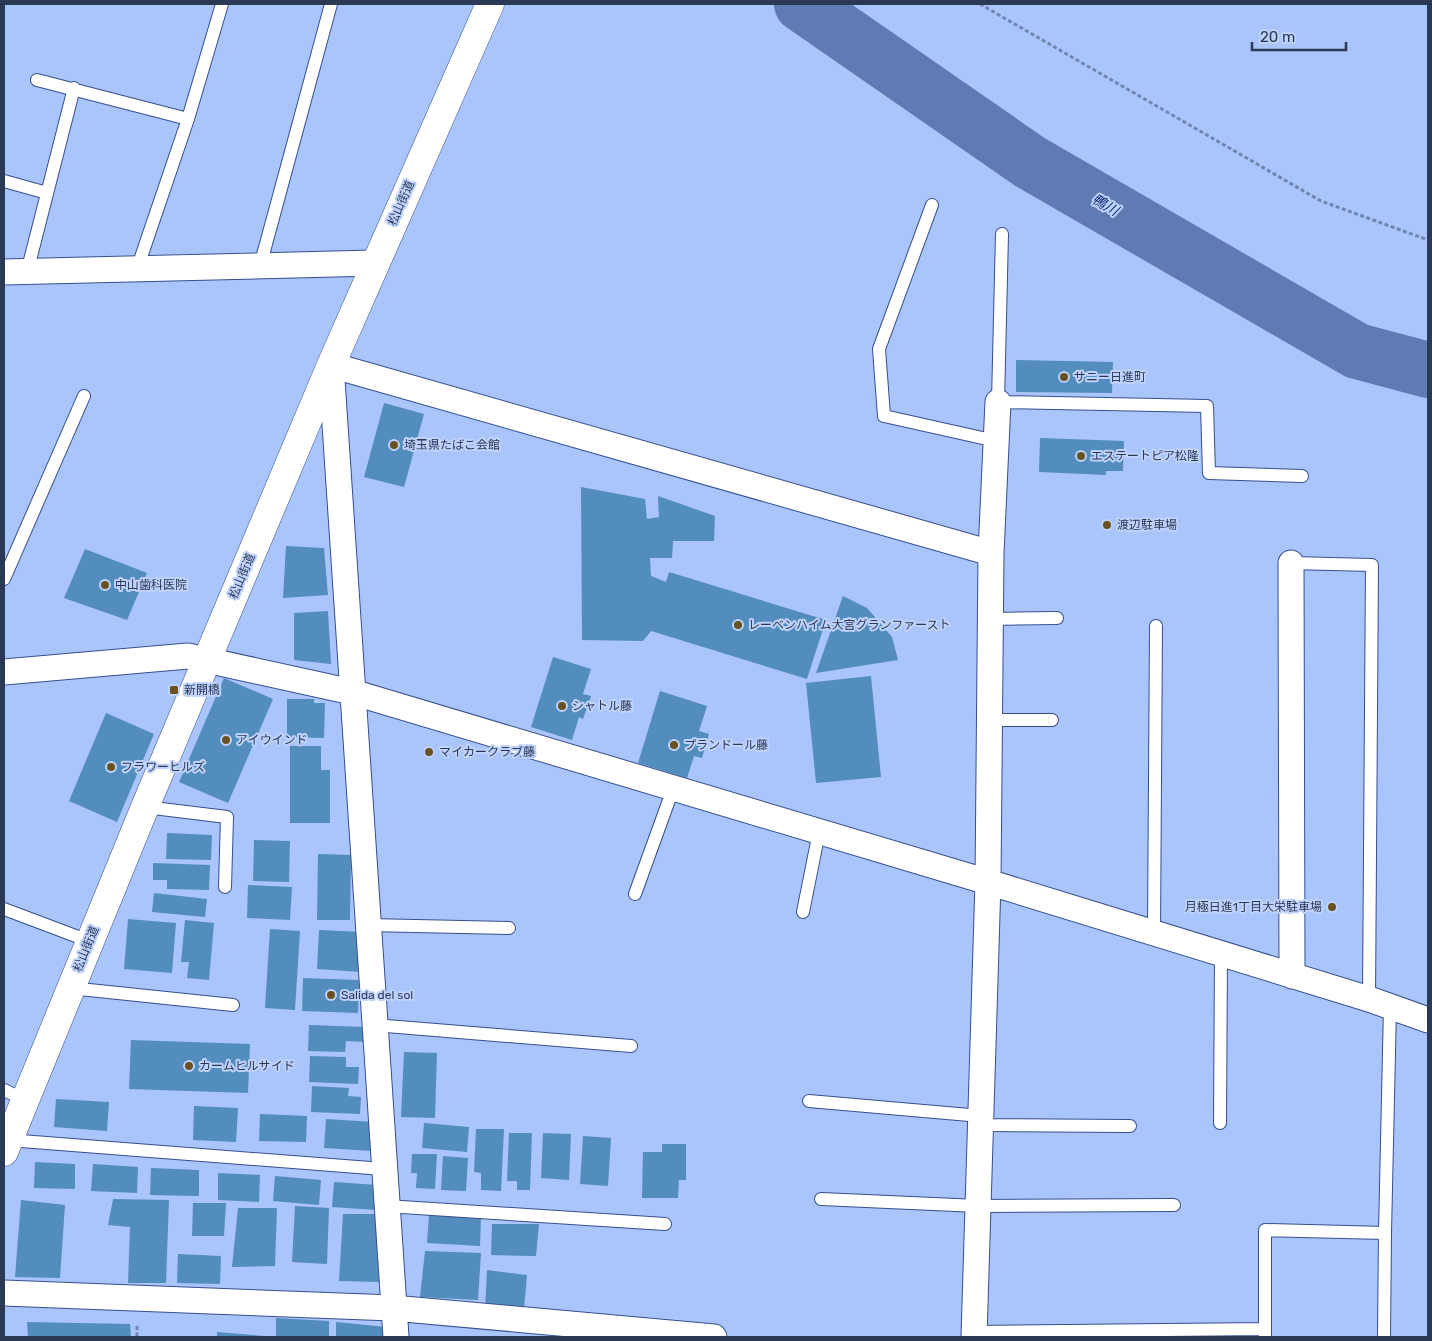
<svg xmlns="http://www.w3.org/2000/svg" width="1432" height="1341" viewBox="0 0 1432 1341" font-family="Rubik,'Noto Sans JP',sans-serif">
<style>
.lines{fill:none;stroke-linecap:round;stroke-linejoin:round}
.river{stroke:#607ab4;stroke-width:56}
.building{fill:#538dbd}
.lane-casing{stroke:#36508d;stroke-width:14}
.street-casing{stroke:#36508d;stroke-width:27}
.secondary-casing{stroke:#36508d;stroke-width:29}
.path{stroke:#7185b0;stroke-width:3;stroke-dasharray:4 2.5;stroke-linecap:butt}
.lane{stroke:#fff;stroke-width:12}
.street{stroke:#fff;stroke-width:25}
.secondary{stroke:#fff;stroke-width:28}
.poi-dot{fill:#685221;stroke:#bed2fc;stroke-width:2}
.labels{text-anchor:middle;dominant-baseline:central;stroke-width:4;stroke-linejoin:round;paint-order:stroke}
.street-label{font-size:12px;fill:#2c3955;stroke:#bed2fc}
.poi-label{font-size:12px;fill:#2c3955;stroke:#bed2fc;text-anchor:start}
.water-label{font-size:14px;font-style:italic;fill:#122b71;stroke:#bed2fc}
</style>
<rect width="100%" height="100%" fill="#aac4fc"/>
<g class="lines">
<!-- river -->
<path class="river" d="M802,4l228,158 327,189 71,19"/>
</g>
<!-- building -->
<path class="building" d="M1016,360l97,2 -1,31 -96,-1z
M384,403l40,11 -20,73 -40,-10z
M1040,438l84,3 -1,30h-17v4l-67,-3z
M581,487l64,12 2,20 12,-2 -1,-21 57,20 -1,25h-41l-1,17h-22l1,18 15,6 3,-10 157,48 -19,59 -156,-48 -8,10 -61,-1z
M286,546l38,2 4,47 -45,3z
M85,549l62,24 -20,47 -63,-22z
M843,596l24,12 25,29 6,23 -82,13z
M328,611l3,53 -37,-4v-47z
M553,657l38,12 -8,25 8,2 -8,23 -4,-2 -7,23 -41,-13z
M871,676l10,101 -65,6 -10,-100z
M224,678l49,21 -45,104 -49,-21z
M660,691l47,15 -8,25 10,3 -7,24 -8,-2 -7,22 -49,-15z
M287,699h27v4h11l-1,35 -37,-1z
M106,713l48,21 -37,88 -48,-21z
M290,746h31v24h9v53h-40z
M167,833l45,2 -1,25 -45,-1z
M254,840l36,1 -1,41 -36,-1z
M318,854l33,1 -1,65h-33z
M153,863l57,2 -1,25 -42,-1v-9h-14z
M248,885l44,2 -2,33 -43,-2z
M154,893l53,6 -2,18 -53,-5z
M128,919l48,4 -4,50 -48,-4z
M185,920l29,3 -5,57 -22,-2 2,-16h-8z
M270,929l30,2 -5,79 -30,-2z
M319,930l44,2 -2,40 -44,-3z
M303,978l56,2 -1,33 -56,-2z
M309,1025l56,2 -1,15 -18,-1 -1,11 -37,-1z
M131,1040l119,4 -2,49 -119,-4z
M404,1052l33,1 -2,65 -34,-1z
M310,1056l36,1v10h13l-1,17 -49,-2z
M312,1086l37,2 -1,8 13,1 -1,17 -49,-2z
M56,1099l53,3 -2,29 -53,-4z
M194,1106l44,2 -2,34 -43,-2z
M260,1114l47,2 -1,26 -47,-1z
M326,1119l48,3 -2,29 -48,-3z
M424,1123l45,4 -2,25 -45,-4z
M476,1129h28l-3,62 -20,-1v-17l-7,-1z
M509,1133h23l-2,57h-13v-9h-10z
M543,1133l28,1 -2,46 -28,-2z
M583,1136l28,2 -3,48 -28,-2z
M662,1144h24v36h-7l-1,18h-36l1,-46h19z
M412,1154h25l-2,35 -19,-1 1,-15h-6z
M443,1156l25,2 -2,33 -25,-1z
M35,1162l40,2v25l-41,-1z
M93,1164l45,3 -1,26 -46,-2z
M151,1168l48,2v26l-49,-1z
M218,1173l42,2 -1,27 -41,-2z
M275,1176l46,4 -2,25 -46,-4z
M334,1182l44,3 -2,25 -44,-3z
M113,1199l56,1 -3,83h-38l2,-56 -22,-2z
M21,1200l44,5 -5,73 -45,-1z
M193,1203h33l-2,33h-32z
M295,1206l34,2 -2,56 -35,-2z
M238,1208h39l-2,58 -43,1z
M343,1214h34l4,68 -42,-1z
M429,1215l52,4 -1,27 -53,-3z
M492,1224h47l-3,32 -45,-1z
M425,1251l56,2 -3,47 -58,-3z
M178,1254l43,2 -1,28 -43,-1z
M487,1270l40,5 -3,33 -39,1z
M276,1318l53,3v16h-53z
M27,1322l103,2 1,13h-103z
M336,1322l50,5v10h-50z
M217,1332l47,4v1h-47z"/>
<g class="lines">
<!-- lane casing -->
<g class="lane-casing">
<path id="lane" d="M37,80l151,39
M4,181l43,12
M932,205l-53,144 5,67 112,25
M1002,234l-4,168 209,4 2,67 93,3
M260,266l71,-262
M137,269l51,-150 34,-115
M27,272l47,-184
M1291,563l81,2 -3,434
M4,579l80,-183
M990,619l67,-1
M989,720h63
M145,807l82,10 -2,70
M635,894l38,-105
M4,909l85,32
M803,912l16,-80
M368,925l141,3
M1154,933l2,-307
M70,988l163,17
M374,1025l257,21
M4,1090l21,10
M809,1101l172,15
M1220,1123l1,-169
M981,1125l149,1
M8,1140l375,29
M821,1199l157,7 196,-1
M386,1206l279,18
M975,1332l290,-3
M1265,1337v-107l120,3 5,-226
M1384,1337l1,-104"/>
</g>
<!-- street casing -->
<g class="street-casing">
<path id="street" d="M4,272l371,-9
M1291,563l1,413
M4,672l184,-16 164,36 636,190 381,117 59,21
M4,1293l389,15 321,29
M396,1337l-65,-972 660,188
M974,1337l14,-455 3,-329 7,-151"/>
</g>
<!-- secondary casing -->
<g class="secondary-casing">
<path id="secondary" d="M4,1152l141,-345 186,-442 159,-361"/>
</g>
<!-- path -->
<path class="path" d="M980,4l341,197 107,39
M137,1326v11"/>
<!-- lane -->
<use href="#lane" class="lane"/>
<!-- street -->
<use href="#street" class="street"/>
<!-- secondary -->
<use href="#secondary" class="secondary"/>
</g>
<!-- markers -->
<g class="poi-dot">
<circle cx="1064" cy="377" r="5"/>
<circle cx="394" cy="445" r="5"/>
<circle cx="1081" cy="456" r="5"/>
<circle cx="1107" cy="525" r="5"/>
<circle cx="105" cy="585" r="5"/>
<circle cx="738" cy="625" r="5"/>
<rect x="169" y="685" width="10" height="10" rx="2.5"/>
<circle cx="562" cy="706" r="5"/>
<circle cx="226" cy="740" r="5"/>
<circle cx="674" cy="745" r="5"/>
<circle cx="429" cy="752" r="5"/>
<circle cx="111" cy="767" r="5"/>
<circle cx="1332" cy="907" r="5"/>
<circle cx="331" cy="995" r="5"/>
<circle cx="189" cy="1066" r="5"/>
</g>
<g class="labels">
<!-- street labels -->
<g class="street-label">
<text transform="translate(401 203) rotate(-66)">松山街道</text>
<text transform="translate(242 576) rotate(-67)">松山街道</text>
<text transform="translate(86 949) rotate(-68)">松山街道</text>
</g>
<!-- poi labels -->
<g class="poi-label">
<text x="1074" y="377">サニー日進町</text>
<text x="404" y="445">埼玉県たばこ会館</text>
<text x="1091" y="456">エステートピア松隆</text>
<text x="1117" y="525">渡辺駐車場</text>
<text x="115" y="585">中山歯科医院</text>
<text x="748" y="625">レーベンハイム大宮グランファースト</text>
<text x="184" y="690">新開橋</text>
<text x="572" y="706">シャトル藤</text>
<text x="236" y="740">アイウインド</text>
<text x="684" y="745">プランドール藤</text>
<text x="439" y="752">マイカークラブ藤</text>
<text x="121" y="767">フラワーヒルズ</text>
<text x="1322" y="907" text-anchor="end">月極日進1丁目大栄駐車場</text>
<text x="341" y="995">Salida del sol</text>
<text x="199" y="1066">カームヒルサイド</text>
</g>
<!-- water labels -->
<g class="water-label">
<text transform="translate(1105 205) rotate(30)">鴨川</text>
</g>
</g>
<!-- border -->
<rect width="1432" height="1341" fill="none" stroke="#2c3955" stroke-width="10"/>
<!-- scale -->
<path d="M1252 42v8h94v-8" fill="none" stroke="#2c3955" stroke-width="2.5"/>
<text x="1260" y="42" font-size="15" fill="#2c3955" stroke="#bed2fc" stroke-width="4" paint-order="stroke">20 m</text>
</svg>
